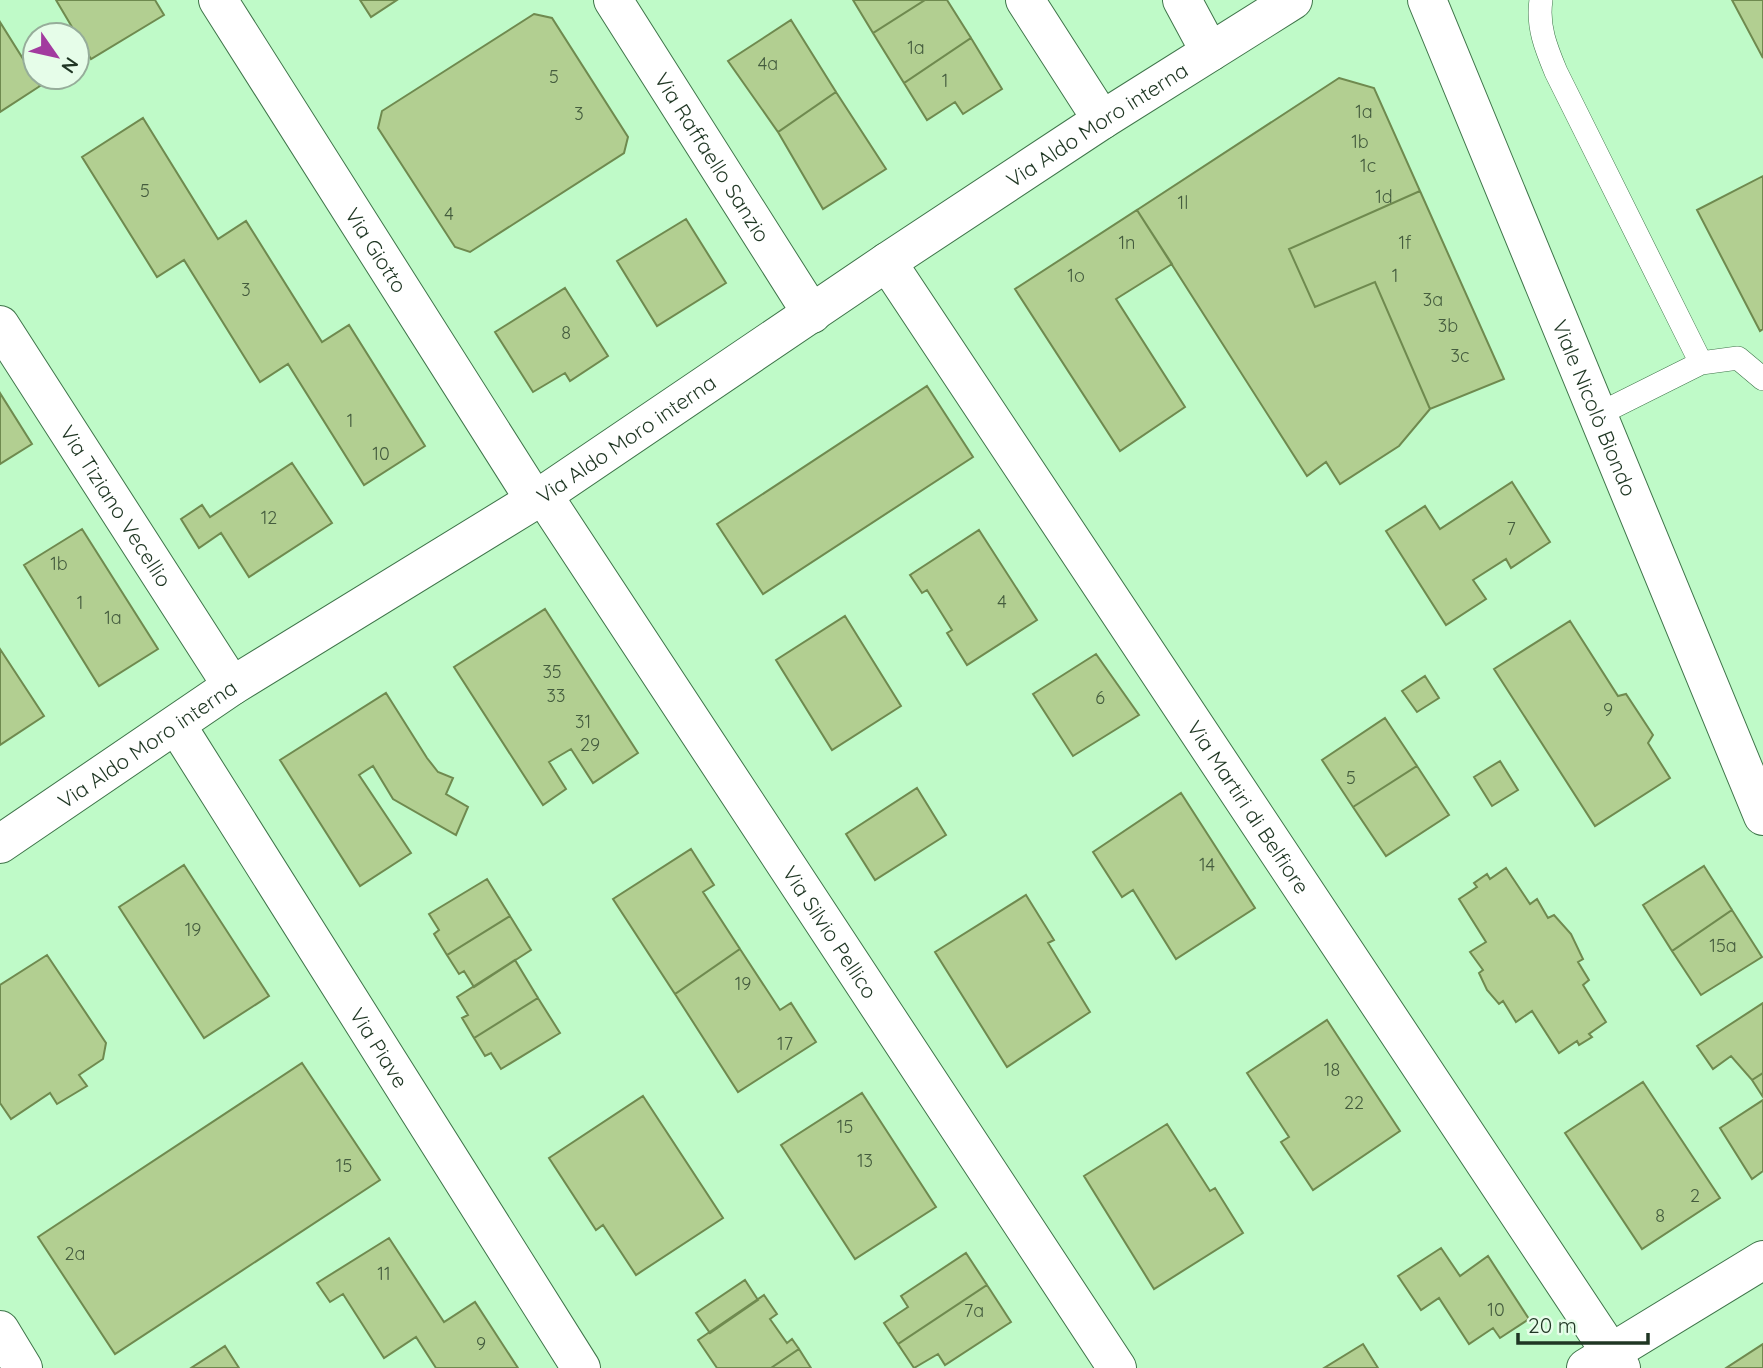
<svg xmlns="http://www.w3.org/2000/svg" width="1763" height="1368" viewBox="0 0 1763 1368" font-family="Quicksand,sans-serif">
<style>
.building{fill:#b2cf91;stroke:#6f8a4f;stroke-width:2}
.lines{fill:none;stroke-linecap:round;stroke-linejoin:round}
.service-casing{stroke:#3f754a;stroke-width:24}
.minor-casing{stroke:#3f754a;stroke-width:40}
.tertiary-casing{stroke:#3f754a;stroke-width:40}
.secondary-casing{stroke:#3f754a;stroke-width:40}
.service{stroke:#fff;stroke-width:23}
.minor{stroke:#fff;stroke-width:38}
.tertiary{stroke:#fff;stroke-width:38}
.secondary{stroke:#fff;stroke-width:38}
.labels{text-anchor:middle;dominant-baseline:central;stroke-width:5;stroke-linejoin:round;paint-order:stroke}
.number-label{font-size:18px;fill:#445c3e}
.street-label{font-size:21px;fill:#1f3623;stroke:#e6fde9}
</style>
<rect width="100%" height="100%" fill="#bffac8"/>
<!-- building -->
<path class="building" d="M56,0h99l9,15 -73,44z
M360,0h37l-26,17z
M853,0h72l-52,33z
M925,0h22l24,38 -67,45 -31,-50z
M1732,0h31v58z
M534,14l18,4 76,119 -4,16 -154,99 -15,-5 -77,-119 4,-17z
M791,20l45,72 -58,40 -50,-71z
M0,22l40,64 -40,26z
M971,38l31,51 -39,25 -8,-12 -28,18 -23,-37z
M1339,78l35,10 46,103 -131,58 26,58 60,-25 55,127 -31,37 -59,38 -14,-22 -19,14 -170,-266z
M836,92l50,77 -63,40 -45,-77z
M143,118l75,121 28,-18 76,121 27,-17 76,121 -61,39 -76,-121 -28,18 -76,-122 -27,17 -75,-120z
M1763,176v153l-3,2 -63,-121z
M1420,191l84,188 -74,30 -55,-127 -60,25 -26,-58z
M1137,210l35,54 -56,35 69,108 -65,44 -105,-162z
M686,219l40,64 -69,43 -40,-65z
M565,288l43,68 -38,25 -5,-8 -32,19 -38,-60z
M927,386l46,71 -210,137 -46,-70z
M0,393l32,51 -32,20z
M292,463l40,60 -83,54 -28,-44 -22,15 -18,-29 21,-14 8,12z
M1512,482l38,60 -39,26 -5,-9 -33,21 13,19 -40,26 -60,-94 39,-25 15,23z
M82,529l76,120 -59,37 -75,-121z
M979,530l58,90 -70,45 -20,-32 5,-3 -25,-40 -5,3 -12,-18z
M545,609l93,144 -45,30 -22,-34 -22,13 17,27 -23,16 -89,-138z
M845,616l56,90 -69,44 -56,-90z
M1570,621l48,75 8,-2 27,41 -5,8 22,35 -75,48 -101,-157z
M0,649l44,67 -44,29z
M1096,654l43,61 -66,41 -40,-62z
M1425,676l14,22 -22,14 -15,-21z
M386,693l41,65 11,14 15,6 -7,16 22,13 -12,28 -63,-36 -20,-33 -14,9 52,78 -51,33 -80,-126z
M1385,718l32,48 -64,41 -31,-47z
M1500,761l18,29 -26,16 -18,-29z
M1417,766l32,49 -63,41 -33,-49z
M917,788l29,47 -71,45 -29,-46z
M1181,793l74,115 -79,51 -43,-69 -11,7 -29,-45z
M691,849l23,36 -11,7 37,57 -65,45 -62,-95z
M184,865l85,131 -65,42 -85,-131z
M1704,866l28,44 -60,41 -29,-46z
M1506,868l24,36 7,-5 11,19 6,-3 17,19 12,25 -5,3 11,18 -6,5 23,37 -17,12 3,3 -13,8 -2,-4 -18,12 -27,-42 -16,11 -13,-21 -4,3 -12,-14 -8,-17 4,-3 -13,-18 16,-10 -27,-43 18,-12 -3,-4 13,-9 3,5z
M487,879l23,37 -63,39 -13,-21 5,-4 -10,-16z
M1026,895l28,45 -6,3 42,69 -83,55 -72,-115z
M1732,910l30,47 -61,38 -29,-44z
M510,916l21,34 -57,37 -10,-16 -5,3 -12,-19z
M740,949l40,61 11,-7 25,39 -78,50 -63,-98z
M47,955l59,88 -3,16 -24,16 8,11 -30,18 -7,-11 -39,26 -11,-16v-118z
M515,960l23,38 -64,40 -12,-20 6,-3 -11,-18z
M538,998l22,35 -59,36 -10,-16 -6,3 -11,-18z
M1763,1003v70l-11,7 -21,-24 -18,13 -16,-23z
M1327,1020l73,111 -87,59 -32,-48 8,-5 -42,-64z
M302,1063l78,117 -265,174 -77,-117z
M1763,1073v24l-11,-17z
M1643,1082l77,116 -78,51 -77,-116z
M862,1093l74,114 -81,52 -74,-114z
M643,1096l80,122 -87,57 -33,-50 -7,5 -47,-72z
M1763,1100v71l-11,8 -32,-51z
M1167,1124l43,67 5,-3 28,45 -89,56 -70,-113z
M389,1238l55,84 31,-20 43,66h-82l-20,-31 -32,21 -41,-64 -13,8 -13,-19z
M1441,1248l19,28 28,-20 41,63 -29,19 -7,-10 -24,16 -30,-46 -18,12 -23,-34z
M966,1253l21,32 -89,59 -14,-21 24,-16 -7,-11z
M745,1280l13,20 -48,33 -14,-20z
M987,1285l24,37 -66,43 -7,-11 -24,14 -16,-24z
M764,1295l13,19 -7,5 17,24 5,-4 7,10 -28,19h-54l-19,-28z
M1363,1344l15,24h-54z
M1763,1344v24h-37z
M225,1346l14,22h-48z
M799,1349l12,19h-40z"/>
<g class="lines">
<!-- service casing -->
<g class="service-casing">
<path id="service" d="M1541,0c-4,26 5,48 15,72l145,291 37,-5 25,21
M1597,415l104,-52"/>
</g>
<!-- minor casing -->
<g class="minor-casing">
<g id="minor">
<path id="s1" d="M218,0l316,499"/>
<path id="s2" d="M613,0l199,314"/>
<path d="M1025,0l77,120"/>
<path d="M1182,0l28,52"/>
<path id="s3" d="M887,262l734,1106"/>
<path id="s4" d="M0,325l232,361"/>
<path id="s5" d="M543,495l574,873"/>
<path id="s6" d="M177,726l404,642"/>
<path d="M0,1330l23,38"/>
<path d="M1586,1368l177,-108"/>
</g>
</g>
<!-- tertiary casing -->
<g class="tertiary-casing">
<g id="tertiary">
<path id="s7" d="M0,844l232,-158 311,-191 344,-233 215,-142 191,-120"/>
</g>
</g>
<!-- secondary casing -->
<g class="secondary-casing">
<g id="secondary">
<path id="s8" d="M1427,0l336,816"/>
</g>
</g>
<!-- service -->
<use href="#service" class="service"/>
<!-- minor -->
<use href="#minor" class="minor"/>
<!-- tertiary -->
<use href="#tertiary" class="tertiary"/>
<!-- secondary -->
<use href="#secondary" class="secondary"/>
</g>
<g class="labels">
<!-- number labels -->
<g class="number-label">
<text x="916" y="47">1a</text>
<text x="768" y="63">4a</text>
<text x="554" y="76">5</text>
<text x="945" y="80">1</text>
<text x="1364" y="111">1a</text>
<text x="579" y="113">3</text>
<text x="1360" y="141">1b</text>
<text x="1368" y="165">1c</text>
<text x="145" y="190">5</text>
<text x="1384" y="196">1d</text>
<text x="1183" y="202">1l</text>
<text x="449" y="213">4</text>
<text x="1127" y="242">1n</text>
<text x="1405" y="242">1f</text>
<text x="1076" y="275">1o</text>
<text x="1395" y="275">1</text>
<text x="246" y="289">3</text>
<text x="1433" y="299">3a</text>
<text x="1448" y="325">3b</text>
<text x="566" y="332">8</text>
<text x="1460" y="355">3c</text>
<text x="350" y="420">1</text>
<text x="381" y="453">10</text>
<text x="269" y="517">12</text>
<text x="1511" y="528">7</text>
<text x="59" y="563">1b</text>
<text x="1002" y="601">4</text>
<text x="80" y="602">1</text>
<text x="113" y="617">1a</text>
<text x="552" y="671">35</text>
<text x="556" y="695">33</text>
<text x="1100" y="697">6</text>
<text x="1608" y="709">9</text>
<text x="583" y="721">31</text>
<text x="590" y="744">29</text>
<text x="1351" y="777">5</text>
<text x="1207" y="864">14</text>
<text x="193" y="929">19</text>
<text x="1723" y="945">15a</text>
<text x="743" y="983">19</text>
<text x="785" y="1043">17</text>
<text x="1332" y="1069">18</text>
<text x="1354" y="1102">22</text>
<text x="845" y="1126">15</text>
<text x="865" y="1160">13</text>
<text x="344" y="1165">15</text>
<text x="1695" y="1195">2</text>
<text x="1660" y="1215">8</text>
<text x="75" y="1253">2a</text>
<text x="384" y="1273">11</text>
<text x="1496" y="1309">10</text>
<text x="974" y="1310">7a</text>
<text x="481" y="1343">9</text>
</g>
<!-- street labels -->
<g class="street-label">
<text stroke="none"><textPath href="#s7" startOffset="1312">Via Aldo Moro interna</textPath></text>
<text stroke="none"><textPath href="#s2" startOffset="186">Via Raffaello Sanzio</textPath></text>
<text stroke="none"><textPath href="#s1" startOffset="296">Via Giotto</textPath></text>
<text stroke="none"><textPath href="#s8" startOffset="441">Viale Nicolò Biondo</textPath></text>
<text stroke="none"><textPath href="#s7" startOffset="746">Via Aldo Moro interna</textPath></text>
<text stroke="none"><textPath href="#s4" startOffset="215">Via Tiziano Vecellio</textPath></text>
<text stroke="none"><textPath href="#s7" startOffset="178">Via Aldo Moro interna</textPath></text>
<text stroke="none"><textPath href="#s3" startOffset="654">Via Martiri di Belfiore</textPath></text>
<text stroke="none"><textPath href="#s5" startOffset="523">Via Silvio Pellico</textPath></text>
<text stroke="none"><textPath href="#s6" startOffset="380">Via Piave</textPath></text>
</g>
</g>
<!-- north arrow -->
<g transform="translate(56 56) rotate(124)"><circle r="33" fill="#e6fde9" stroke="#96ad9a" stroke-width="2"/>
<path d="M0-5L12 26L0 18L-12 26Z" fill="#a23b9f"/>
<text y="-10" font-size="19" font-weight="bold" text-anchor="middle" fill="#1f3623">N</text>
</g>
<!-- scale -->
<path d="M1518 1333v10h130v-10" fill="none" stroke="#1f3623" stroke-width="3.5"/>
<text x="1528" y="1333" font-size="21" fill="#1f3623" stroke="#e6fde9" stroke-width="5" paint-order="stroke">20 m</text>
</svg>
